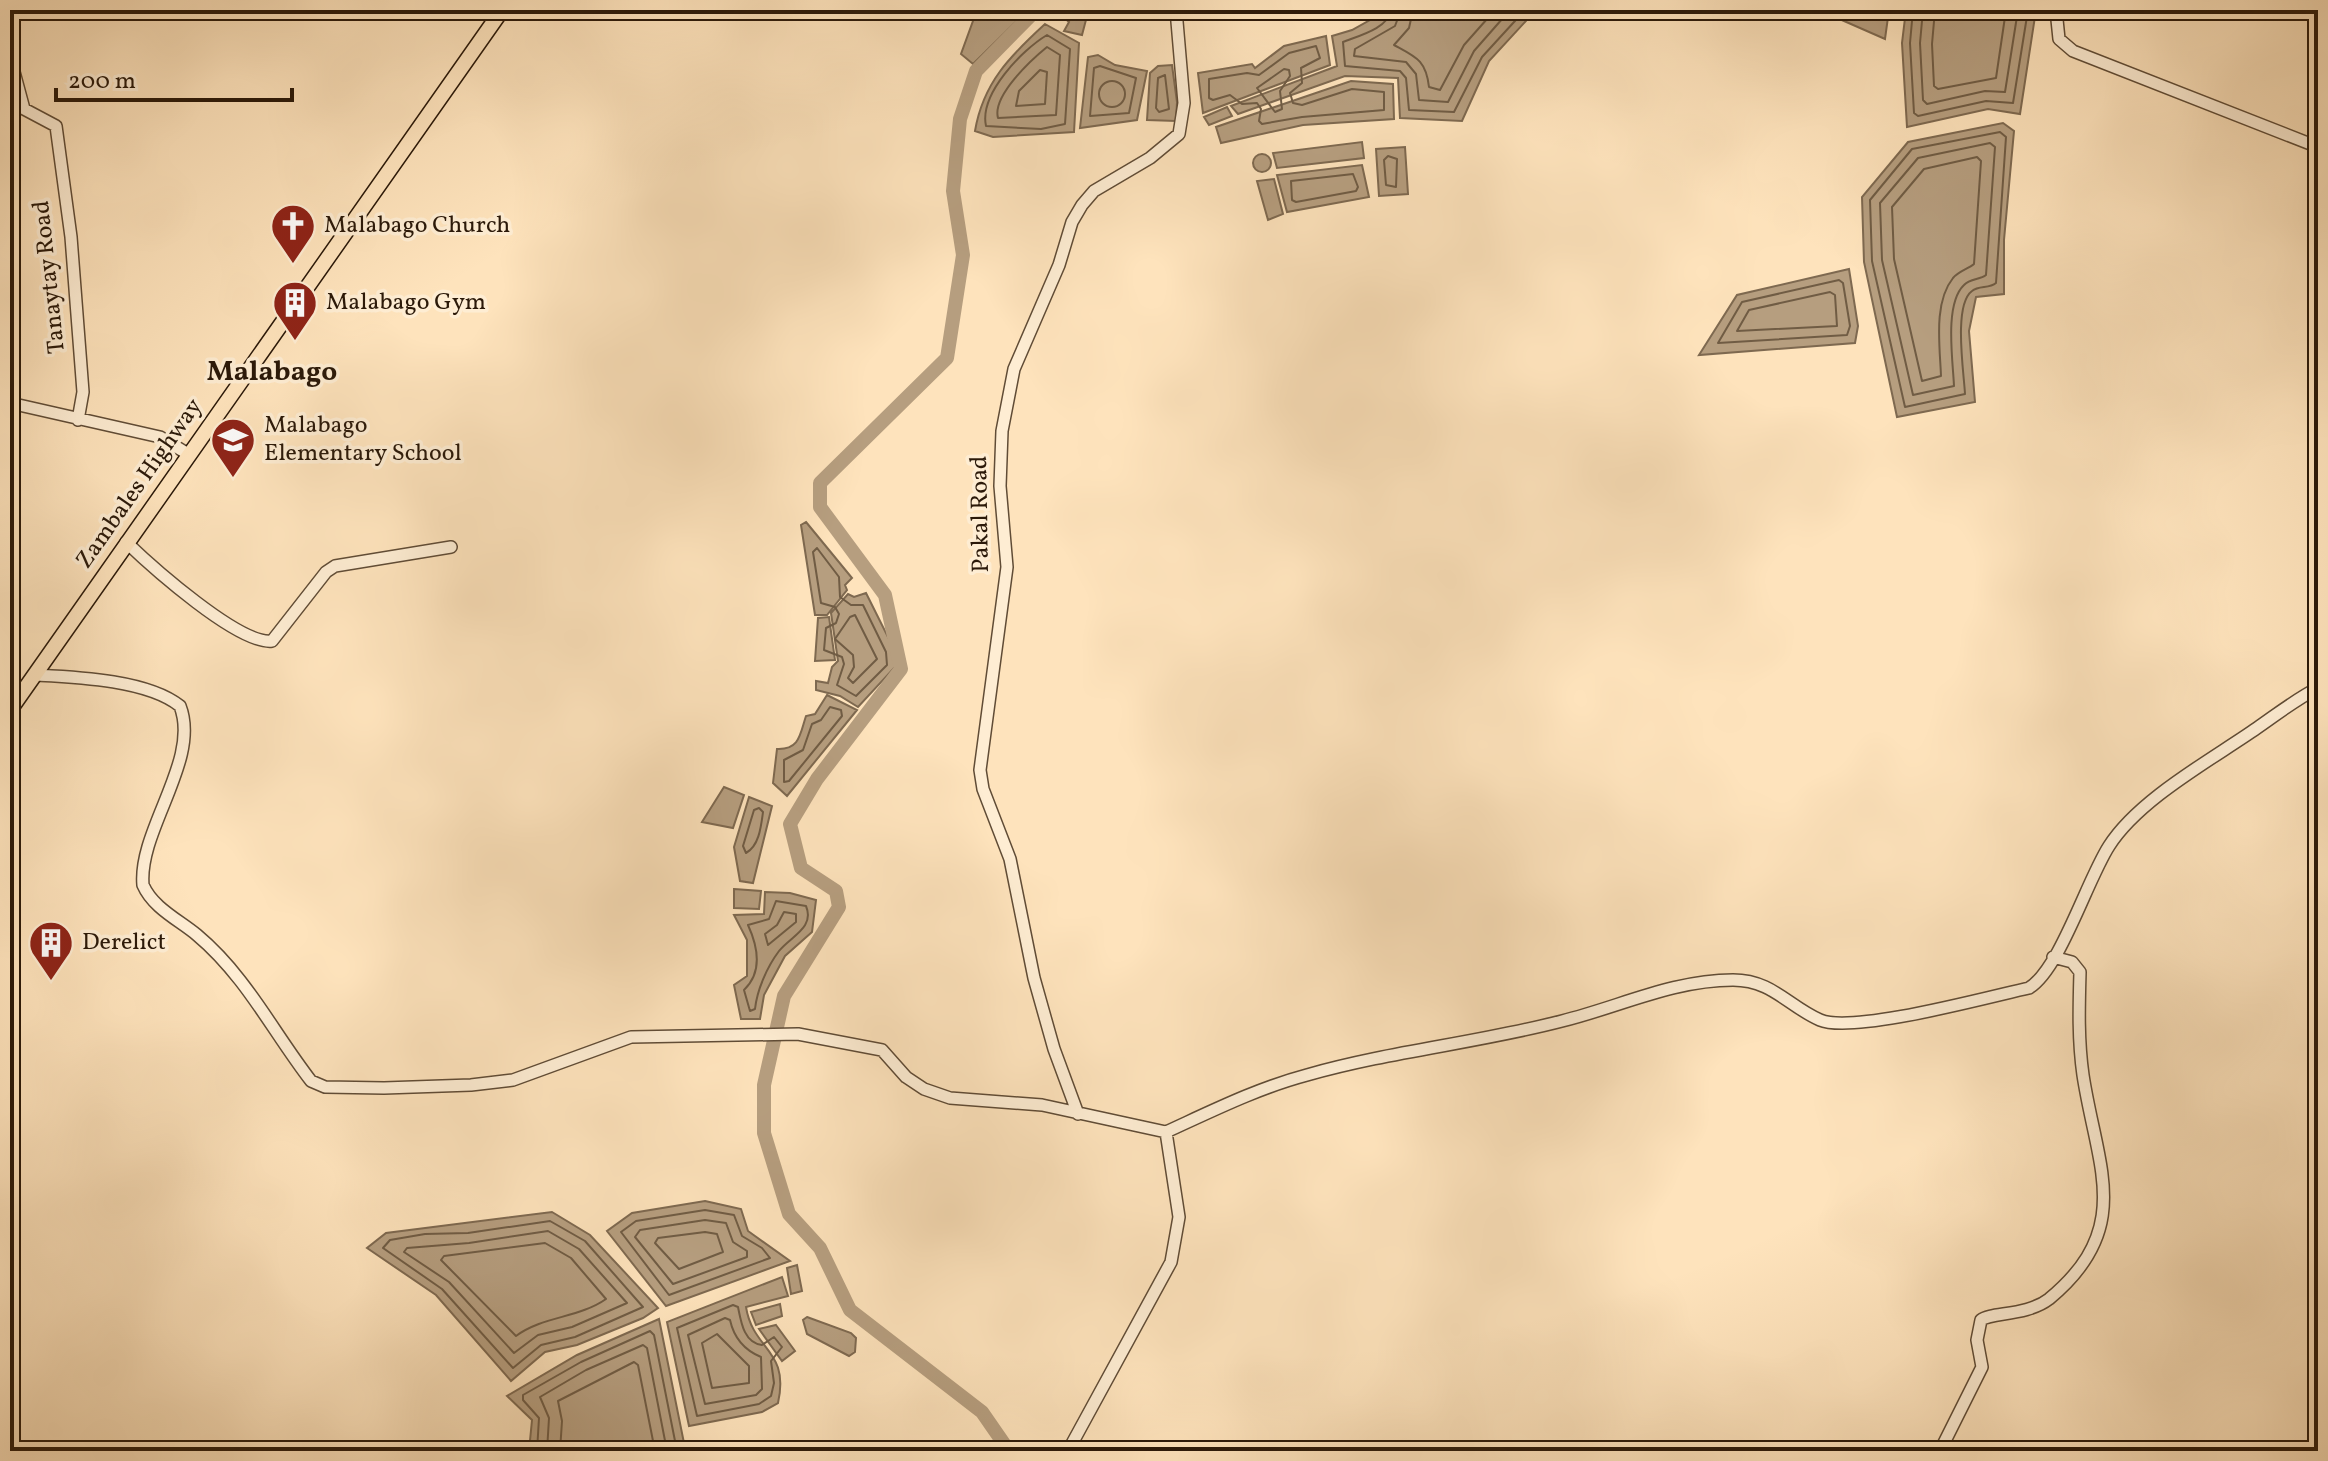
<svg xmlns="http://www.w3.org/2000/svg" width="2328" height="1461" viewBox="0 0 2328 1461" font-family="Vollkorn,serif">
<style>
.water{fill:#b69e7f;stroke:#7e6950;stroke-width:2}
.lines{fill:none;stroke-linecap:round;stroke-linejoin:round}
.shore{stroke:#705c44;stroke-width:2}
.river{stroke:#b69e7f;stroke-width:14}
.minor-casing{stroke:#604c36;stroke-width:14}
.major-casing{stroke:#2b1909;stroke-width:17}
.minor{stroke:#feedd3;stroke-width:11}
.major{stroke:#fee3bc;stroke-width:14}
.labels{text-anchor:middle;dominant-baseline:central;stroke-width:7;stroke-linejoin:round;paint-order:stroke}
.poi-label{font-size:24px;fill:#2b1909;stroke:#feedd3;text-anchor:start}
.street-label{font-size:24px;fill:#2b1909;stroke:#feedd3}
.quarter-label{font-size:28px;font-weight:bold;fill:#2b1909;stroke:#feedd3}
</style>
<rect width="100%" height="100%" fill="#fee3bc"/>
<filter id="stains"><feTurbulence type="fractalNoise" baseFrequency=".0025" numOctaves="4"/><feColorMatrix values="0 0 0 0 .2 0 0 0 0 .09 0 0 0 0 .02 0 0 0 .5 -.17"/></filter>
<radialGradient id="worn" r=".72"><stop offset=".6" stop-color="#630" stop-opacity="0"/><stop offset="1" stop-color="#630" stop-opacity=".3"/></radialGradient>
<!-- water -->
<path class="water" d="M977,10h51l-55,54 -12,-10z
M1064,10l23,6 -5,19 -18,-4 5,-9 -9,-8z
M1388,10h148l-47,51 -27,60 -62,-3 -2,-40 -53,-2 -107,38 -7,-8 106,-40 -5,-30 20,-6z
M1819,10h70l-4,29z
M1906,10h130l-16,104 -32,-5 -81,18 -5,-84z
M1045,24l34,19 -5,89 -81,5 -18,-6c8,-48 35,-75 70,-107z
M1326,36l4,29 -127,48 -5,-40 54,-9 3,4 29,-22z
M1098,55l17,10 32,6 -10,49 -57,8 8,-71z
M1172,65l5,37 -1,19 -29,-1 3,-47 8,-7z
M1351,81l42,3 1,35 -91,6 -82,18 -5,-16z
M1227,107l5,9 -23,9 -5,-8z
M2003,123l11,8 -10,109v54l-28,3 -7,34 6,71 -78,15 -33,-155 -2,-65 46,-55z
M1362,142l2,16 -87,10 -4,-15z
M1405,147l3,47 -29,2 -3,-47z
M1253 163a9 9 0 1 1 18 0a9 9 0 1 1-18 0Z
M1362,165l7,32 -82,15 -10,-37z
M1274,179l9,35 -15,6 -11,-39z
M1849,269l9,57 -3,17 -156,12 38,-60z
M806,522l46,56 -7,7 2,5 -20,25h-12l-14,-90z
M866,593l28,56 2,17 -38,41 -18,-11 -24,-6v-9l12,2 4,-16 6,-6 -7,-48 17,-19 6,3z
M829,617l6,43 -20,1 3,-43z
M827,695l30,15 -70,86 -14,-13 4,-34c23,1 23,-15 29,-33l9,-2z
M724,787l20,8 -11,33 -31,-6z
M749,797l23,9 -19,77 -13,-2 -6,-34z
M734,889l27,2 -2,18 -25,-1z
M765,892l25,1 26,7 -4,32 -27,24 -21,39 -4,24h-19l-7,-34 13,-9v-36l-13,-25 30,-1z
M705,1201l36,8 7,22 42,30 -124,45 -59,-75 25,-18z
M552,1212l38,23 68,73 -15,10 -66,27 -32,7 -34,29 -75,-86 -69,-47 19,-15z
M797,1265l5,26 -11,3 -4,-26z
M782,1277l6,19 -42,11c7,44 44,42 32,96l-16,9 -73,14 -22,-104z
M780,1304l2,12 -26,9 -5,-13z
M807,1317l44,16 5,5 -1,14 -6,4 -42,-22 -4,-14z
M659,1319l26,129 -5,3h-151l3,-31 -25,-24 70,-41z
M776,1325l19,26 -13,10 -23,-32z"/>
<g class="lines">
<!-- shore -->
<path class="shore" d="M1391,10c-2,18 -33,26 -48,32l2,24 55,5 6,7 3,32 45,2 28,-55 43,-47
M1401,10l-6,16 -40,23 -1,7 52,6 10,12 3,26 29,2 26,-51 36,-41
M1413,10l-4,18 -15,17c22,12 32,15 35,42l11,3 24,-45 31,-35
M1913,10l-3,33 4,70 4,3 68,-15 27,2 15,-93
M1923,10l-3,33 3,57 4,4 58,-13 20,1 13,-82
M1935,10l-3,34 2,42 4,3 58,-11 10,-68
M1047,35l23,14 -5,75 -24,5 -55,-3c-7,-32 36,-76 61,-91z
M1316,46l4,12 -19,10 1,15 -12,10 3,10 9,2 50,-16 32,3v18l-82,7 -40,7 -3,-3 2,-12 -4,-6 -15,1 -12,-9 -17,5 -4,-2v-19l38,-6 12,2 30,-22z
M1047,47l13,8 -4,60 -58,3c-6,-22 33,-58 49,-71z
M1100,66l36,12 -7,35 -39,3 4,-48z
M1284,69l5,1 1,6 -10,15 2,18 -7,3 -18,-24z
M1040,70l7,2 -2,32 -29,2 3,-15z
M1165,75l4,34 -10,3 -3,-4 2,-30z
M1099 94a13 13 0 1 1 26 0a13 13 0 1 1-26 0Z
M2000,132l6,5 -10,146c-7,6 -17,2 -24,8 -19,14 -8,82 -7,103l-60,13 -33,-146 -2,-61 42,-51z
M1990,143l5,4 -9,128c-6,5 -16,3 -22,10 -20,19 -11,76 -10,101l-41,9 -31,-135 -2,-57 38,-45z
M1388,156l9,3 -1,28 -10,-2 -2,-25z
M1977,157l4,4 -7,103c-6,5 -15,7 -21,14 -20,25 -13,69 -12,98l-19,5 -28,-122 -2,-52 32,-38z
M1353,174l5,13 -2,4 -60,11 -4,-2 -1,-19z
M1839,280l4,3 7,43 -3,9 -129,8 24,-41z
M1830,292l5,3 2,31 -100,5 12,-21z
M817,548l22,29 1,20 11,8h12l23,47 1,13 -31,31 -19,-11 7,-21 -2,-7 -18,-7 2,-22 10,-5 3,-9 -4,-7 -14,-4 -8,-51z
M855,615l22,44 -24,24 -5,-5 6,-11 -1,-12 -18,-16 15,-22z
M830,707l11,3 1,6 -53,65 -5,1v-22l19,-10 9,-26 9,-4z
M759,808l4,4c-2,15 -4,34 -17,41l-3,-7 11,-36z
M776,901l30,5c9,22 -15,30 -27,45 -12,16 -22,39 -24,58l-5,2 -6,-21c19,-18 14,-43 4,-65l21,-6z
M784,912l12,2v8l-28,23 -3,-11 12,-9z
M705,1210l29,5 8,21 20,12 8,10 -101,37 -48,-63 15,-11z
M705,1220l21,3 7,19 14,9v6l-74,27 -38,-47 5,-7z
M550,1221l35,20 58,66 -68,30 -34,8 -28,23 -71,-79 -59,-41 7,-8 35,-6 43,-1z
M548,1231l31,18 48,54 -55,24 -34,8 -24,18 -65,-71 -45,-30 3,-4 62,-5z
M705,1232l12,2 6,18 -44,17 -24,-26 3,-5z
M545,1243l26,15 35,41c-27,19 -63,17 -90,37l-75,-76 3,-4z
M733,1305l5,2c3,15 6,36 24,38l12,-8 8,10 -11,14 3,22 -3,13 -12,8 -62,12 -20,-88z
M725,1318l5,2c4,18 14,30 31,37l1,32 -6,6 -51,9 -17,-69z
M717,1334l32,32v17l-37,5 -10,-45z
M537,1451l2,-33 -16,-18v-5l58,-33 69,-31 4,4 23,116
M547,1451l2,-33 -9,-21 46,-27 57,-25 4,3 20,103
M560,1451l2,-30 -4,-20 76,-39 4,3 17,86"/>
<!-- river -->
<path class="river" d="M1009,1451l-27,-39 -132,-102 -30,-62 -31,-34 -25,-81v-48l20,-89 55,-89 -3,-16 -35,-23 -11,-44 27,-45 84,-110 -16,-74 -65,-88v-24l127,-125 16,-103 -10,-64 7,-72 16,-48 60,-61"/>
<!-- minor casing -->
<g class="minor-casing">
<path id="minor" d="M2056,10l3,29 14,12 245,96
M10,57l14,52 32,17 15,111 12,155 -5,28
M10,403l150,34 28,17
M126,542c25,24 113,103 146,99l54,-69 9,-6 116,-19
M37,675c39,2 111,5 143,31 21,54 -42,124 -37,179 10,23 36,35 54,50 49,41 76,97 114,146l14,6 59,1 87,-3 42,-5 118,-43 167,-3 84,16 24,27 18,12 26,9 92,7 124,27
M1078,1114l-24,-65 -20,-71 -24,-119 -27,-70 -3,-19 27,-203 -7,-81 2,-55 12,-62 45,-104 13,-43 10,-17 12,-14 56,-33 29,-24 5,-31 -8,-93
M1068,1451l103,-189 8,-45 -13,-85c46,-21 92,-44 141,-57 84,-24 171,-32 255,-54 57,-14 111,-41 171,-41 39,0 55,26 87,40 33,14 168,-23 209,-32 31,-19 58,-108 80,-142 30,-47 102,-86 148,-118 19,-13 39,-29 61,-40
M1940,1451l42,-84 -5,-27 4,-20c10,-8 46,-4 68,-21 86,-71 48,-132 34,-224 -5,-35 -4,-68 -3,-103l-8,-10 -19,-5"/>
</g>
<!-- major casing -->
<g class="major-casing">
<path id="major" d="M10,710l492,-700"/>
</g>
<!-- minor -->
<use href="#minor" class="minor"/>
<!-- major -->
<use href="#major" class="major"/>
</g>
<!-- icons -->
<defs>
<g id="church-pin" transform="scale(2.3)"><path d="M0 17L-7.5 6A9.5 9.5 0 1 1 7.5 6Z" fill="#8f2418" stroke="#feedd3"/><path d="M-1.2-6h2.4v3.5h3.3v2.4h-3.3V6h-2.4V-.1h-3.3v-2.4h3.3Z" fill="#fff"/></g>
<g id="building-pin" transform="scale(2.3)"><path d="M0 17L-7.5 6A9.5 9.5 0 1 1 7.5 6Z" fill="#8f2418" stroke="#feedd3"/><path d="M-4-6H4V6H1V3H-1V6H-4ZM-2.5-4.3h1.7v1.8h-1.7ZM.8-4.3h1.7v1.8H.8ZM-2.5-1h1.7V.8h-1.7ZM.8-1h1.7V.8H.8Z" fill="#fff"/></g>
<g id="school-pin" transform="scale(2.3)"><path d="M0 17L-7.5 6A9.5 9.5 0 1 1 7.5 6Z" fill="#8f2418" stroke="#feedd3"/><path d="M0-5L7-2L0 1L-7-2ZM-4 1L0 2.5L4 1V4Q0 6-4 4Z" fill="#fff"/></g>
</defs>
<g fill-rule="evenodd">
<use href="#church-pin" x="293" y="226"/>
<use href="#building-pin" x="295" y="303"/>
<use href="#school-pin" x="233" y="440"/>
<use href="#building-pin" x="51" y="943"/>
</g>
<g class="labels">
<!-- poi labels -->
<g class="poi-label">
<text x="324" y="226">Malabago Church</text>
<text x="326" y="303">Malabago Gym</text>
<text x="264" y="426">Malabago<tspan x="264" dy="28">Elementary School</tspan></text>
<text x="82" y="943">Derelict</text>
</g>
<!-- street labels -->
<g class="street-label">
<text transform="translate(50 277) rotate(-96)">Tanaytay Road</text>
<text transform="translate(140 484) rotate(-55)">Zambales Highway</text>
<text transform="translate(981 514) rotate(-91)">Pakal Road</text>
</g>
<!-- quarter labels -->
<g class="quarter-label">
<text x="272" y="372">Malabago</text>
</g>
</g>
<!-- margin -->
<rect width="2328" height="1461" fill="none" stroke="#fee3bc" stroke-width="40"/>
<rect x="12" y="12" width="2304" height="1437" fill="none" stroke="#2b1909" stroke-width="4"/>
<rect x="20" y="20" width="2288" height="1421" fill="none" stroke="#2b1909" stroke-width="2"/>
<!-- scale -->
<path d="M56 88v12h236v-12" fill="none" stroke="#2b1909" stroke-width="4"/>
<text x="68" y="88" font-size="24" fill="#2b1909" stroke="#feedd3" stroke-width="6" paint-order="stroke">200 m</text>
<rect width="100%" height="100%" filter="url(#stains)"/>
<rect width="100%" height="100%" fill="url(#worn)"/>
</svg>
